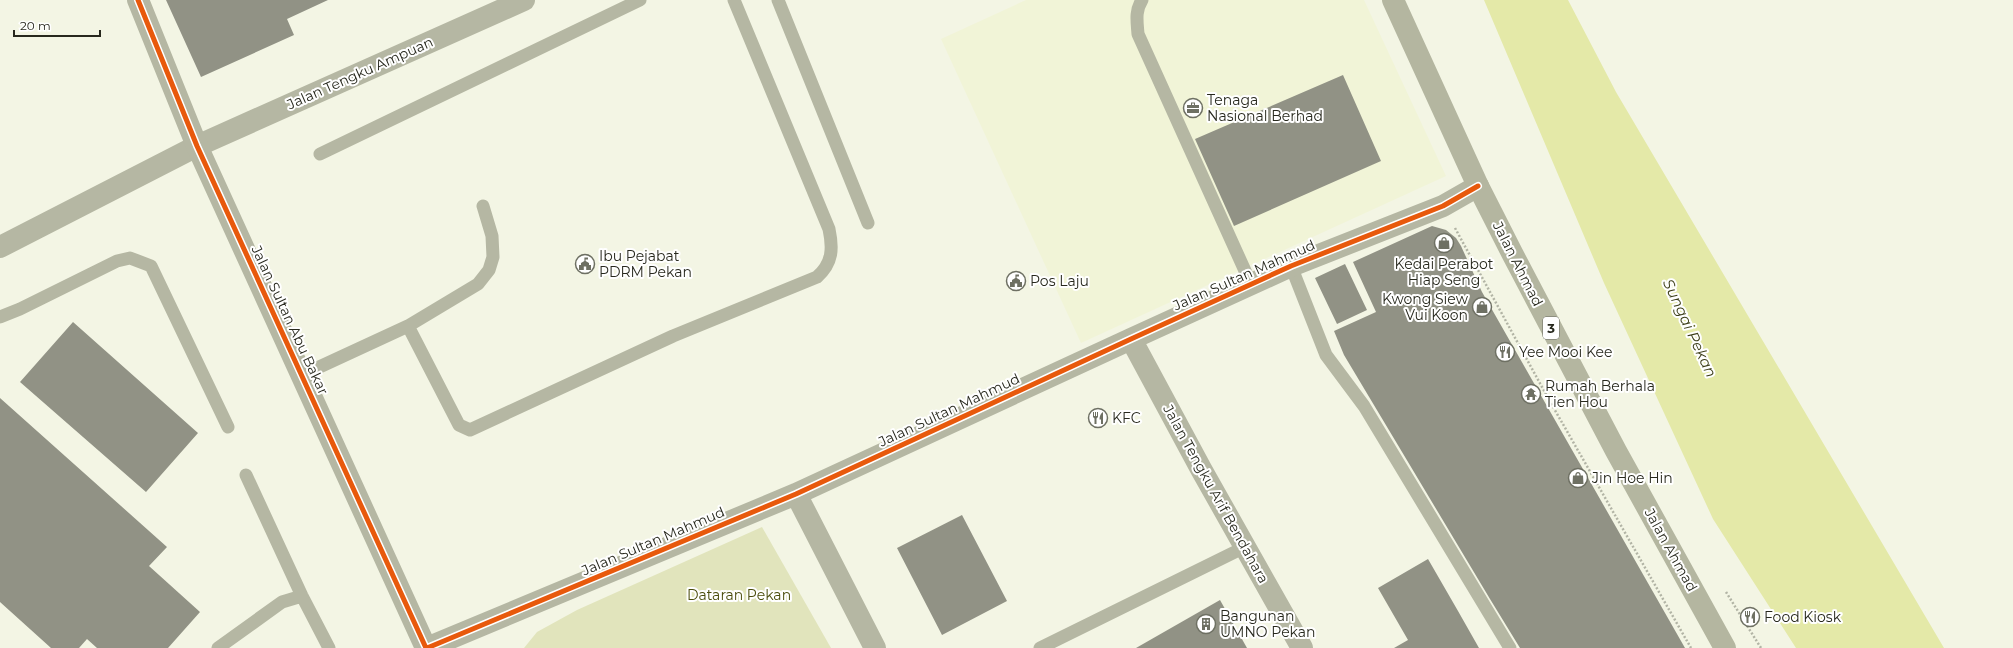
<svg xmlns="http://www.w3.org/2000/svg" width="2013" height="648" viewBox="0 0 2013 648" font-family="Montserrat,sans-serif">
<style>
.built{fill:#f1f4d7}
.green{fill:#e1e4bc}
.water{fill:#e4e9a8}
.building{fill:#919285}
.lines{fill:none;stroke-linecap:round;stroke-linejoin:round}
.path{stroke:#b2b4a5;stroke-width:2.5;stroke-dasharray:2 2;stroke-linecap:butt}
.service{stroke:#b5b7a3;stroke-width:13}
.minor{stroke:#b5b7a3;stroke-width:22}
.tertiary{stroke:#b5b7a3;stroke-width:22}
.trunk{stroke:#b4b6a0;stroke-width:22}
.cycleway-casing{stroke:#fff;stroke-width:8}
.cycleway{stroke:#e8590c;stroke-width:5}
.labels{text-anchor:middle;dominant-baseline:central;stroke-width:4;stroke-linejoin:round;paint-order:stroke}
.shield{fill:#fff;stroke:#686861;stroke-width:1}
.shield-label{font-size:13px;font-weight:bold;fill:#27281d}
.street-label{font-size:14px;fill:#27281d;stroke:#fff}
.poi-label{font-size:14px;fill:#27281d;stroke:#fff;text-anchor:start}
.park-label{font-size:14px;fill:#4a4c0b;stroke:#fff}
.water-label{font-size:15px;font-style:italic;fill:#3c3e19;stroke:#fff}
</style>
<rect width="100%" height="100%" fill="#f3f5e4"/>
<!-- built -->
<path class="built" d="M1026,0h338l82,176 -365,167 -140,-304z"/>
<!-- green -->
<path class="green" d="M762,527l69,121h-307l13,-16 40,-22z"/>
<!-- water -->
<path class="water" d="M1484,0h84l48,92 328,556h-148l-83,-129 -109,-236z"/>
<!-- building -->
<path class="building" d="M166,0h162l-41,19 7,16 -93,42z
M1343,75l38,86 -147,65 -39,-87z
M1432,226l14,4 10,8 5,8 21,46 203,356h-165l-30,-49 -146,-244 -10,-24 42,-19 -23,-50z
M1345,264l22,46 -30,14 -22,-46z
M73,322l125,111 -52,59 -126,-110z
M0,398l167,149 -18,19 51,46 -32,36h-71l-10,-9 -8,9h-28l-51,-46z
M962,515l45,86 -65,34 -45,-87z
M1428,559l30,52 21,37h-85l14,-8 -30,-52z
M1220,600l27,48h-111z"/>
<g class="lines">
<!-- path -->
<path class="path" d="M1455,228l93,170 143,250
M1726,592l35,56"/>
<!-- service -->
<path class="service" d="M778,0l90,223
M1142,0c-7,11 -5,21 -4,34l113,250
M320,154l320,-154
M1291,266l35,89 38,51 146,242
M0,317l20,-8 97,-48 13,-3 21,8 77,161
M408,326l51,99 11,5 203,-94 144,-59c16,-14 16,-29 12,-48l-95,-229
M302,375l106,-49 70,-42 11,-14 4,-13 -1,-21 -9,-30
M246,475l56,121 27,52
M218,648l64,-46 20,-6
M1040,648l205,-101"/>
<!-- minor -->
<path class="minor" d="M0,247l197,-101 327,-146"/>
<!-- tertiary -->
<path class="tertiary" d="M138,0l59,146 229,502
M1131,339l70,130 101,179
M796,494l79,154
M427,648l369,-154 335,-155 160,-73 152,-60 35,-20"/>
<!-- trunk -->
<path class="trunk" d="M1393,0l85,186 34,67 104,198 109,197"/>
<!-- cycleway casing -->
<g class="cycleway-casing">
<path id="cycleway" d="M138,0l59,146 229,502
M427,648l369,-154 335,-155 160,-73 152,-60 35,-20"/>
</g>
<!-- cycleway -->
<use href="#cycleway" class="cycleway"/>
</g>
<!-- icons -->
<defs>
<g id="office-ring" transform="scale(1)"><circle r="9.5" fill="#fff" stroke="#6e7063" stroke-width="1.5"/><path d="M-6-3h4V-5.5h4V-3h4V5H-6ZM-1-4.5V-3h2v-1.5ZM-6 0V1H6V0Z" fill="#6e7063"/></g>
<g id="shop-ring" transform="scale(1)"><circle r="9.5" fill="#fff" stroke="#6e7063" stroke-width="1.5"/><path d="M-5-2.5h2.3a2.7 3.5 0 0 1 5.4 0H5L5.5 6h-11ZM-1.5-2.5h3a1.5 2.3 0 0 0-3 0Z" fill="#6e7063"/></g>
<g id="civic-ring" transform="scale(1)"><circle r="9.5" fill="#fff" stroke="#6e7063" stroke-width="1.5"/><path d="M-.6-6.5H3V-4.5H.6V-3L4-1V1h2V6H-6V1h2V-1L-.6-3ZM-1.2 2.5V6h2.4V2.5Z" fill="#6e7063"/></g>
<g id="restaurant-ring" transform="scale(1)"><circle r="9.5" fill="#fff" stroke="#6e7063" stroke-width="1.5"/><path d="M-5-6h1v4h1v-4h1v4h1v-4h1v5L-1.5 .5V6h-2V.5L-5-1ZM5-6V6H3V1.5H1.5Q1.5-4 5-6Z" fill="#6e7063"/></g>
<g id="temple-ring" transform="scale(1)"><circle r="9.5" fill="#fff" stroke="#6e7063" stroke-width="1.5"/><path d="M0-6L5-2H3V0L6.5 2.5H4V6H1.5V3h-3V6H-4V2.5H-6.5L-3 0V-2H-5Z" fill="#6e7063"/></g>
<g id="building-ring" transform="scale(1)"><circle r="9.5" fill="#fff" stroke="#6e7063" stroke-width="1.5"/><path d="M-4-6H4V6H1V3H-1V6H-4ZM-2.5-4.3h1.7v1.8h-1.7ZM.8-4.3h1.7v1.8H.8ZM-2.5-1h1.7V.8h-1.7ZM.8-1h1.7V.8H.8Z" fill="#6e7063"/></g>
</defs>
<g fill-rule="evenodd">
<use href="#office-ring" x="1193" y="108"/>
<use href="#shop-ring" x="1444" y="243"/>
<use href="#civic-ring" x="585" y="264"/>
<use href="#civic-ring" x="1016" y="281"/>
<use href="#shop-ring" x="1482" y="307"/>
<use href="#restaurant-ring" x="1505" y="352"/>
<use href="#temple-ring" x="1531" y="394"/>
<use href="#restaurant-ring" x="1098" y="418"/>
<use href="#shop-ring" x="1578" y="478"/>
<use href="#restaurant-ring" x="1750" y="617"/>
<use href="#building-ring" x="1206" y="624"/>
</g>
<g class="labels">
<!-- shield labels -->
<rect class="shield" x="1543" y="317" width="16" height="22" rx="3"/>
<g class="shield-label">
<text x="1551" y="328">3</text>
</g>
<!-- street labels -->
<g class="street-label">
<text transform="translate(360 73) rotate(-24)">Jalan Tengku Ampuan</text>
<text transform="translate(1518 264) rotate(63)">Jalan Ahmad</text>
<text transform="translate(1244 275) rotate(-24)">Jalan Sultan Mahmud</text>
<text transform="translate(290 320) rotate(65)">Jalan Sultan Abu Bakar</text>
<text transform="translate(949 410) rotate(-25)">Jalan Sultan Mahmud</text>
<text transform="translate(1216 494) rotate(61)">Jalan Tengku Arif Bendahara</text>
<text transform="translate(653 541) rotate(-23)">Jalan Sultan Mahmud</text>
<text transform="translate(1671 550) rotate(61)">Jalan Ahmad</text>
</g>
<!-- poi labels -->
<g class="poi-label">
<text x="1207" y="100">Tenaga<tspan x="1207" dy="16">Nasional Berhad</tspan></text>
<text x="599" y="256">Ibu Pejabat<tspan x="599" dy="16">PDRM Pekan</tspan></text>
<text x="1444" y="264" text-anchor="middle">Kedai Perabot<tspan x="1444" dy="16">Hiap Seng</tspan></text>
<text x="1030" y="281">Pos Laju</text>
<text x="1468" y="299" text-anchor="end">Kwong Siew<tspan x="1468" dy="16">Vui Koon</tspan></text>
<text x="1519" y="352">Yee Mooi Kee</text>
<text x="1545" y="386">Rumah Berhala<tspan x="1545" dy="16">Tien Hou</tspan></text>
<text x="1112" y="418">KFC</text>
<text x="1592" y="478">Jin Hoe Hin</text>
<text x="1220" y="616">Bangunan<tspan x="1220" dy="16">UMNO Pekan</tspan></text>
<text x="1764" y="617">Food Kiosk</text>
</g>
<!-- park labels -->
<g class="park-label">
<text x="739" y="595">Dataran Pekan</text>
</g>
<!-- water labels -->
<g class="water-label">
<text transform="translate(1690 328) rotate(65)">Sungai Pekan</text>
</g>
</g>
<!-- scale -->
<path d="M14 30v6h86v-6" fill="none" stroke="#27281d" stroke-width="2"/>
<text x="20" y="30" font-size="12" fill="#27281d" stroke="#ffffff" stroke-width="3" paint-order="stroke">20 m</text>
</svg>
